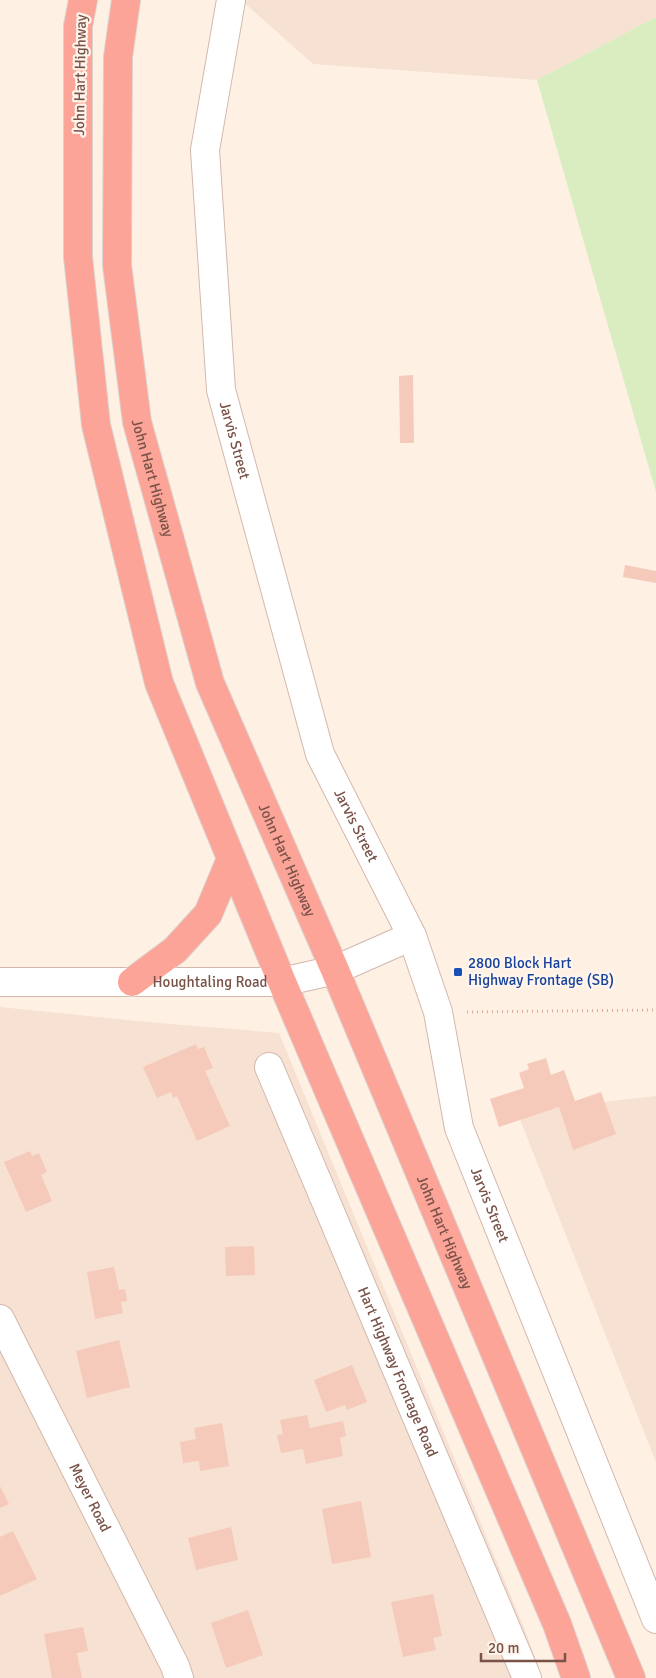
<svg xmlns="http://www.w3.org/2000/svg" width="656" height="1678" viewBox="0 0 656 1678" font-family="Signika,sans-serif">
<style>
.residential{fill:#f6e1d2}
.green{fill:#d9edc1}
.building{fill:#f5caba}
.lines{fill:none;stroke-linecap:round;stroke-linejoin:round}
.minor-casing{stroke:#d3b8ac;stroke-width:30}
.highway-casing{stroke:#dcd2cf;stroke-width:30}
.path{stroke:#dbac9d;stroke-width:3;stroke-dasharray:1 4;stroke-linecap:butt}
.minor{stroke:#fff;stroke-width:28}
.highway{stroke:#fca497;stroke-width:28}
.transit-dot{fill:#1a4fb4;stroke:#fff5ec;stroke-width:2}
.labels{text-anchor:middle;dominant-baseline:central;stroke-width:4.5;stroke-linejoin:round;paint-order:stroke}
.street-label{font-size:15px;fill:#795248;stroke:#fff5ec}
.transit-label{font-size:15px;fill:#164399;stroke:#fff5ec;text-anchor:start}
</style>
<rect width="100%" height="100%" fill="#fef1e4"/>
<!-- residential -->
<path class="residential" d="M241,0h415v17l-119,63 -224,-16z
M0,1007l147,15 132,11 248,602 15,43h-542z
M656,1096v366l-139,-350z"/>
<!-- green -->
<path class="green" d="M656,17v475l-119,-412z"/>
<!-- building -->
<path class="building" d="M413,375l1,68h-14l-1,-67z
M625,565l31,6v12l-33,-6z
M196,1044l2,5 6,-2 9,21 -8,3 25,55 -33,15 -20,-45 -4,2 -2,-6 -14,6 -14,-31z
M546,1058l5,17 13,-5 11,31 26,-9 15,42 -43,16 -14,-43 -60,20 -9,-28 34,-11 -5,-15 10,-4 -2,-5z
M30,1151l2,5 7,-3 8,19 -6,3 11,26 -26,11 -22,-50z
M254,1246l1,29 -29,1 -1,-29z
M114,1267l5,23 6,-1 2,12 -6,1 2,11 -28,6 -8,-47z
M119,1340l11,47 -43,11 -11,-47z
M352,1365l15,37 -20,8 -2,-5 -19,7 -12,-32z
M307,1415l3,13 33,-7 3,15 -6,2 3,18 -37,8 -3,-15 -22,4 -4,-18 6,-1 -3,-14z
M222,1423l7,43 -29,5 -1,-10 -16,2 -3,-21 16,-3 -2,-11z
M0,1486l9,18 -9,4z
M361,1501l10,56 -39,7 -10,-55z
M231,1527l7,33 -42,10 -8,-32z
M13,1531l24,48 -37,17v-59z
M433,1594l9,42 -9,2 3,12 -33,7 -12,-55z
M248,1610l15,45 -37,13 -15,-45z
M83,1627l5,24 -11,2 5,25h-30l-8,-44z"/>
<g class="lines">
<!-- minor casing -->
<g class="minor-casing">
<g id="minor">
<path id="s1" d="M231,0l-26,150 16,240 99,364 92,182 26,76 21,116 197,491"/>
<path id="s2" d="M0,982h282l53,-12 77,-34"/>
<path id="s3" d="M269,1067l258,611"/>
<path id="s4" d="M0,1319l175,347 4,12"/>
</g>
</g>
<!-- highway casing -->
<g class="highway-casing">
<g id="highway">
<path d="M83,0l-5,26v231l18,168 63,258 123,299 275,642 19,54"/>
<path id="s5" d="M126,0l-8,57 -1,208 20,157 73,261 125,287 296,708"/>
<path d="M132,982l43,-32 33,-36 23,-55"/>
</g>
</g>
<!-- path -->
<path class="path" d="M467,1012l189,-2"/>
<!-- minor -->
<use href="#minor" class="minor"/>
<!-- highway -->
<use href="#highway" class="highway"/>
</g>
<!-- markers -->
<rect class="transit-dot" x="453" y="967" width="10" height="10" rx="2.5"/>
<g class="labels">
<!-- street labels -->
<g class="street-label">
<text transform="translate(80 75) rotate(-89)">John Hart Highway</text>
<text stroke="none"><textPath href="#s1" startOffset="445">Jarvis Street</textPath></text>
<text stroke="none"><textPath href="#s5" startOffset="482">John Hart Highway</textPath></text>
<text stroke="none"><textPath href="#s1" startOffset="850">Jarvis Street</textPath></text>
<text stroke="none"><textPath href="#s5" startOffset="888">John Hart Highway</textPath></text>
<text stroke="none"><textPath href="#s2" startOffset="210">Houghtaling Road</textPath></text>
<text stroke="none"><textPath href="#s1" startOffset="1255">Jarvis Street</textPath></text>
<text stroke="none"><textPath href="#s5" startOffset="1292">John Hart Highway</textPath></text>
<text stroke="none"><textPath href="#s3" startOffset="331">Hart Highway Frontage Road</textPath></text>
<text stroke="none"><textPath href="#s4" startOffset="200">Meyer Road</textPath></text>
</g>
<!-- transit labels -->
<g class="transit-label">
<text x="468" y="963">2800 Block Hart<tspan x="468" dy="17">Highway Frontage (SB)</tspan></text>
</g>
</g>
<!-- scale -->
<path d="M481 1653v8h84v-8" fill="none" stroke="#795248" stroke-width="2.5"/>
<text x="488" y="1653" font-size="15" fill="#795248" stroke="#fff5ec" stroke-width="4" paint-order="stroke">20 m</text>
</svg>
